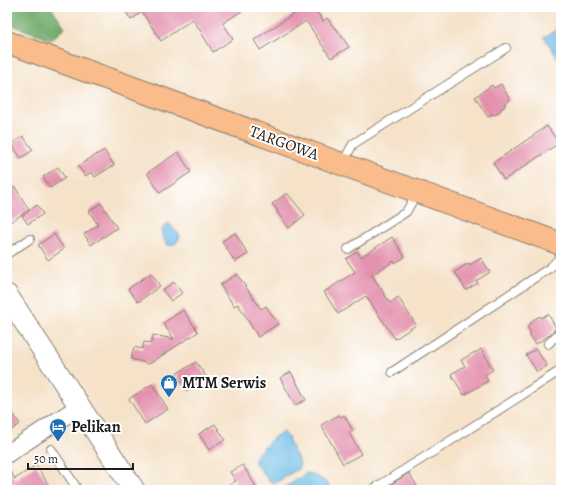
<svg xmlns="http://www.w3.org/2000/svg" width="568" height="497" viewBox="0 0 568 497" font-family="Alegreya,serif">
<style>
.forest{fill:#6faa69;stroke:#466342}
.water{fill:#6abce6;stroke:#436c81}
.building{fill:#e391ad}
.lines{fill:none;stroke-linecap:round;stroke-linejoin:round}
.service-casing{stroke:#887f72;stroke-width:10}
.minor-casing{stroke:#887f72;stroke-width:19}
.tertiary-casing{stroke:#887f72;stroke-width:23}
.primary-casing{stroke:#887f72;stroke-width:24}
.service{stroke:#fff;stroke-width:8}
.minor{stroke:#fff;stroke-width:17}
.tertiary{stroke:#fff;stroke-width:21}
.primary{stroke:#f9bc8a;stroke-width:22}
.labels{text-anchor:middle;dominant-baseline:central;stroke-width:4;stroke-linejoin:round;paint-order:stroke}
.street-label{font-size:16px;fill:#1c1c1c;stroke:#fff}
.poi-label{font-size:16px;font-weight:bold;fill:#1c1c1c;stroke:#fff;text-anchor:start}
</style>
<rect width="100%" height="100%" fill="#fff"/>
<filter id="ink" filterUnits="userSpaceOnUse"><feTurbulence type="fractalNoise" baseFrequency=".025" numOctaves="2"/><feDisplacementMap in="SourceGraphic" scale="8" xChannelSelector="R" yChannelSelector="G"/><feConvolveMatrix kernelMatrix="1 2 1 2 8 2 1 2 1" color-interpolation-filters="sRGB"/></filter>
<filter id="wash" filterUnits="userSpaceOnUse"><feTurbulence type="fractalNoise" baseFrequency=".012" numOctaves="4" result="noise"/><feDisplacementMap in="SourceGraphic" scale="16" xChannelSelector="R" yChannelSelector="G"/><feGaussianBlur stdDeviation="0.9" result="paint"/><feColorMatrix in="noise" values="0 0 0 0 0 0 0 0 0 0 0 0 0 0 0 0 0 1.4 0 .05"/><feComposite in="paint" operator="in"/></filter>
<g filter="url(#wash)">
<rect width="100%" height="100%" fill="#f5e2c9"/>
<!-- forest -->
<path class="forest" d="M7,7h44l14,20 -14,13 -44,-17z"/>
<!-- water -->
<path class="water" d="M561,27v36l-17,-26z
M169,223l6,8 4,3 1,3h-1v2c-2,4 -7,8 -11,6 -3,-1 -8,-12 -6,-15 1,-3 5,-6 7,-7z
M283,431l5,6 2,7 10,19 -2,6 -23,14 -6,-2 -14,-18v-7l17,-17z
M306,473c10,1 21,9 27,17h-52z"/>
<g id="blocks">
<!-- building -->
<path class="building" d="M123,7h125l-25,16 10,16 -20,13 -20,-33 -32,22 -19,-29 -11,8z
M304,7h10l9,14 4,-3 8,11 1,-1 13,19 -18,11 -25,-37 -46,29 -6,-10z
M501,84l9,16 -6,4 1,2 -4,3 -1,2 -5,4 -3,-1 -4,3 -13,-20 17,-12 2,3z
M547,126l12,17 -55,37 -11,-17z
M23,136l10,14 -12,8 -10,-14z
M104,150l10,15 -19,12 -3,-5 -7,4 -7,-10z
M178,152l13,20 -31,21 -13,-20z
M58,167l7,11 -15,10 -7,-11z
M15,187l14,23 -22,14v-32z
M287,193l18,22 -16,13 -12,-16 1,-1 -6,-7z
M101,203l16,25 -26,17 -7,-11 14,-9 -9,-14z
M37,205l6,9 -15,10 -6,-8z
M235,233l13,21 -13,8 -13,-21z
M54,234l10,15 -16,11 -10,-15z
M392,237l13,20 -10,6 -1,-2 -22,14 18,28 8,-6 18,28 -21,14 -29,-43 -28,18 -14,-22 31,-20 -9,-13 11,-8 4,6z
M481,258l9,14 -14,9 2,2 -12,7 -11,-18 14,-9 1,2z
M151,273l9,13 -22,16 -10,-13z
M237,274l24,35 5,-3 12,18 -20,13 -20,-33 -4,2 -14,-21z
M174,282l8,11 -11,8 -9,-11z
M183,310l15,22 -49,32 -18,-5 3,-12 8,2 2,-7 7,1 2,-8 21,4 -11,-16z
M548,314l8,14 -8,8 -12,8 -6,-8v-5l-3,-5 5,-4 1,-2 7,-4 1,2z
M481,349l12,21 -8,5 3,6 -24,14 -13,-21 14,-8 -4,-6 14,-8v1z
M536,349l11,17 -10,6 -11,-17z
M196,362l11,16 -20,13 -11,-17z
M291,372l15,28 -11,5 -15,-27z
M152,384l16,25 -23,15 -16,-25z
M7,405l13,19 -13,9z
M339,415l2,2 3,-2 9,16 -4,2 12,21 -18,10 -22,-39z
M215,424l10,16 -16,10 -10,-16z
M36,465l16,25h-45v-23l8,12z
M243,465l15,25h-38l16,-9 -6,-9z
M409,473l8,13 -6,4h-29z"/>
</g>
</g>
<g filter="url(#ink)">
<use href="#blocks" fill-opacity="0" stroke="#887f72" stroke-width="1"/>
<g class="lines">
<!-- service casing -->
<g class="service-casing">
<path id="service" d="M342,164l11,-20 153,-96
M348,249l58,-37 11,-19
M7,254l23,-15
M548,344l13,-13
M392,372l159,-105 10,-11
M51,449l27,41
M372,490l75,-47 114,-73"/>
</g>
<!-- minor casing -->
<g class="minor-casing">
<path id="minor" d="M7,454l73,-48"/>
</g>
<!-- tertiary casing -->
<g class="tertiary-casing">
<path id="tertiary" d="M7,295l127,195"/>
</g>
<!-- primary casing -->
<g class="primary-casing">
<path id="primary" d="M7,42l554,202"/>
</g>
<!-- service -->
<use href="#service" class="service"/>
<!-- minor -->
<use href="#minor" class="minor"/>
<!-- tertiary -->
<use href="#tertiary" class="tertiary"/>
<!-- primary -->
<use href="#primary" class="primary"/>
</g>
</g>
<!-- icons -->
<defs>
<g id="shop-pin" transform="scale(0.9)"><path d="M0 17L-7.5 6A9.5 9.5 0 1 1 7.5 6Z" fill="#1f6fb2" stroke="#fff"/><path d="M-5-2.5h2.3a2.7 3.5 0 0 1 5.4 0H5L5.5 6h-11ZM-1.5-2.5h3a1.5 2.3 0 0 0-3 0Z" fill="#fff"/></g>
<g id="hotel-pin" transform="scale(0.9)"><path d="M0 17L-7.5 6A9.5 9.5 0 1 1 7.5 6Z" fill="#1f6fb2" stroke="#fff"/><path d="M-6-4.5h1.5V1H6V5H4.5V3h-9V5H-6ZM-4 0a1.8 1.8 0 1 1 3.6 0ZM.5 0V-2.5h3Q6-2.5 6 0Z" fill="#fff"/></g>
</defs>
<g fill-rule="evenodd">
<use href="#shop-pin" x="169" y="383"/>
<use href="#hotel-pin" x="58" y="427"/>
</g>
<g class="labels">
<!-- street labels -->
<g class="street-label">
<text transform="translate(284 143) rotate(20)">TARGOWA</text>
</g>
<!-- poi labels -->
<g class="poi-label">
<text x="182" y="383">MTM Serwis</text>
<text x="71" y="427">Pelikan</text>
</g>
</g>
<!-- margin -->
<rect width="568" height="497" fill="none" stroke="#fff" stroke-width="24"/>
<!-- scale -->
<path d="M28 463v6h105v-6" fill="none" stroke="#1c1c1c" stroke-width="2"/>
<text x="34" y="463" font-size="12" fill="#1c1c1c" stroke="#ffffff" stroke-width="3" paint-order="stroke">50 m</text>
</svg>
